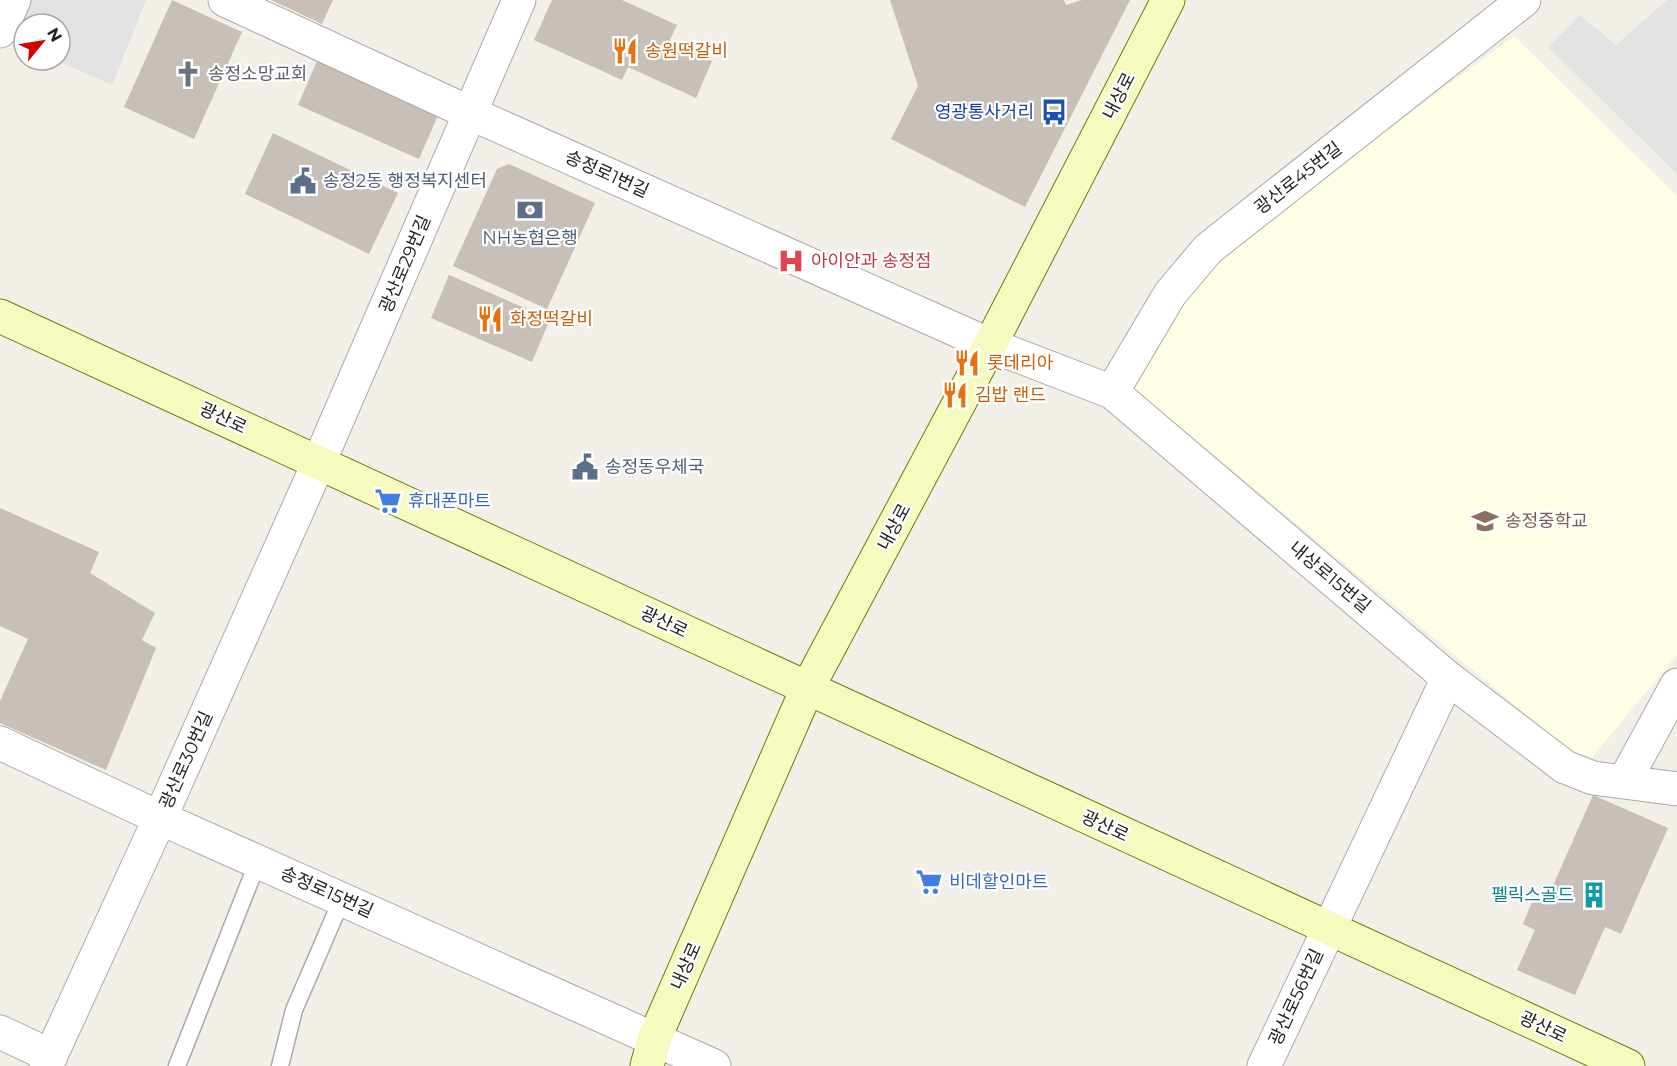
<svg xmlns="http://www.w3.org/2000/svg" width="1677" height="1066" viewBox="0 0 1677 1066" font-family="Montserrat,'Noto Sans KR',sans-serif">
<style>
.education{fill:#ffffe5}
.parking{fill:#e2e2e2}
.building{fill:#c7bfb8}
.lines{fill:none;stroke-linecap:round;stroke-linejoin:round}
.service-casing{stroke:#a9a9a9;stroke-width:19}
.minor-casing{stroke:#a9a9a9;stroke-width:35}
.secondary-casing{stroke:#707d05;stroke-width:35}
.service{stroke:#fff;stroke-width:16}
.minor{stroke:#fff;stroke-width:33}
.secondary{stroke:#f7fabf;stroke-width:33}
.labels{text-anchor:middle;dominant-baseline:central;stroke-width:4.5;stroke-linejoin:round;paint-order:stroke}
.food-label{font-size:18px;fill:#c56008;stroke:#fff;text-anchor:start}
.worship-label{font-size:18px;fill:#5b616d;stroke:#fff;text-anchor:start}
.street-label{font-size:18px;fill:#222;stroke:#fff}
.transit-label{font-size:18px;fill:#164399;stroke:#fff;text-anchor:end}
.service-label{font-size:18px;fill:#4e5e75;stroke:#fff;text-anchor:start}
.health-label{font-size:18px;fill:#be3a42;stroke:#fff;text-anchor:start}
.shop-label{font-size:18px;fill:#366cbe;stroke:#fff;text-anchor:start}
.education-label{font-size:18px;fill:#785e54;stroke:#fff;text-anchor:start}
.culture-label{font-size:18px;fill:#0d838f;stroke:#fff;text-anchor:end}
</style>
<rect width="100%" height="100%" fill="#f2efe9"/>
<!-- education -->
<path class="education" d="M1514,36l163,160v459l-89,107 -25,-17 -431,-358 70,-113 53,-45z"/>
<!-- parking -->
<path class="parking" d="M14,0h132l-34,85 -56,-25h4v-36h-36v21l-24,-10z
M1667,0h10v174l-129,-127 32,-32 36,30z"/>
<!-- building -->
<path class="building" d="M172,0l70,32 -48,107 -70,-32z
M271,0h62l-11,24z
M552,0h70l55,25 -8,17 43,19 -16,37 -68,-31 -6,13 -88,-40z
M890,0h174l2,5 16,-5h48l-105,207 -134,-68 27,-53z
M318,59l121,54 -20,46 -121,-54z
M273,133l125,60 -29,61 -124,-60z
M509,164l86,39 -48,106 -94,-43 44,-97z
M449,275l101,44 -18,43 -101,-44z
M0,508l99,44 -9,21 65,40 -13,27 14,8 -50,122 -106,-47v-22l28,-62 -28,-13z
M1593,795l75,33 -47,106 -16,-7 -30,68 -58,-25 18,-40 -12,-6 13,-32 12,5z"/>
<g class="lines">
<!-- service casing -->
<g class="service-casing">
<path id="service" d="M177,1066l81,-205
M280,1066l14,-56 48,-111"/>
</g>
<!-- minor casing -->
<g class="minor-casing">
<path id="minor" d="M225,0l245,113 520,232 122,47 336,286 117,89 28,11 84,11
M0,31l14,-31
M1112,392l58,-98 38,-45 316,-249
M0,743l160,75 554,248
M1624,782l53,-97
M0,1032l51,24
M46,1066l114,-248 159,-356 200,-462
M1264,1066l184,-388"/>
</g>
<!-- secondary casing -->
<g class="secondary-casing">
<path id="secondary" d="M0,316l1628,750
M647,1066l8,-29 152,-348 183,-344 178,-345"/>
</g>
<!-- service -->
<use href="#service" class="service"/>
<!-- minor -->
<use href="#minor" class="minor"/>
<!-- secondary -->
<use href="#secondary" class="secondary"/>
</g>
<!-- icons -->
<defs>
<g id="restaurant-bare" transform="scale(2.07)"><path d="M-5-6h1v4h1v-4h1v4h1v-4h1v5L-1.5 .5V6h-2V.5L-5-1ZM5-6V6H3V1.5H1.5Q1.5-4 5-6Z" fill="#e8710a" stroke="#fff" stroke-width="2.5" paint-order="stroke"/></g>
<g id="church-bare" transform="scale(2.07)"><path d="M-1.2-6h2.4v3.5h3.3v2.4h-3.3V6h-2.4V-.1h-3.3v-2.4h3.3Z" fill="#6b7280" stroke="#fff" stroke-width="2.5" paint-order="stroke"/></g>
<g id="bus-bare" transform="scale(2.07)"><path d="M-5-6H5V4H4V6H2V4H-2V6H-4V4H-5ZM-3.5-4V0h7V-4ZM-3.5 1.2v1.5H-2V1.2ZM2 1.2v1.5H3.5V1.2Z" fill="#1a4fb4" stroke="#fff" stroke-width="2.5" paint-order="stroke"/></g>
<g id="civic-bare" transform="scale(2.07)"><path d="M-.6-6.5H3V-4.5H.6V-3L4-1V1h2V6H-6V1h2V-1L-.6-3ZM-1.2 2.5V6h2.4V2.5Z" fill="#5c6f8a" stroke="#fff" stroke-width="2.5" paint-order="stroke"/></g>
<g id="bank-bare" transform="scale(2.07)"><path d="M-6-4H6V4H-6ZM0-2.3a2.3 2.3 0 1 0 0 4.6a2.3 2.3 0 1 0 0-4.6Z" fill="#5c6f8a" stroke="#fff" stroke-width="2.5" paint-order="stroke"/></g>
<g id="hospital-bare" transform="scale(2.07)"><path d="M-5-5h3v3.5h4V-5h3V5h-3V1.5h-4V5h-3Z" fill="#e0444e" stroke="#fff" stroke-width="2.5" paint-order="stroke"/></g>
<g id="supermarket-bare" transform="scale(2.07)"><path d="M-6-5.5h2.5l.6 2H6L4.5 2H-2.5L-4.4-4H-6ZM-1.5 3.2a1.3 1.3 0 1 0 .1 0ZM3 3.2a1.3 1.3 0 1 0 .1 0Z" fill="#3f7fe0" stroke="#fff" stroke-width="2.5" paint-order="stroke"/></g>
<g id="school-bare" transform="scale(2.07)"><path d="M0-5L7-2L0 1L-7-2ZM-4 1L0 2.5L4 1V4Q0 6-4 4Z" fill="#8d6e63" stroke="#fff" stroke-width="2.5" paint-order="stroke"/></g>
<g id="building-bare" transform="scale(2.07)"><path d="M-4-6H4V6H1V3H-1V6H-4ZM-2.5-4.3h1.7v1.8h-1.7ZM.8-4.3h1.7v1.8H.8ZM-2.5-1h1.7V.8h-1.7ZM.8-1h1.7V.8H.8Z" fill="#0f9aa8" stroke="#fff" stroke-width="2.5" paint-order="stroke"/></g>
</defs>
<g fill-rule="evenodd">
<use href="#restaurant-bare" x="625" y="51"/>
<use href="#church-bare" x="188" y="74"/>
<use href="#bus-bare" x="1054" y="112"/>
<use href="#civic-bare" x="303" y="181"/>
<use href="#bank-bare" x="530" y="210"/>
<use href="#hospital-bare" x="791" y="261"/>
<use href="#restaurant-bare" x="490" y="319"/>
<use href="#restaurant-bare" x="967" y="363"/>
<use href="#restaurant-bare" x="955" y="395"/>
<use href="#civic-bare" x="585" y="467"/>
<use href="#supermarket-bare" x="388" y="501"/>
<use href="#school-bare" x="1485" y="521"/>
<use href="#supermarket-bare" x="929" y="882"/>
<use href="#building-bare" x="1594" y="895"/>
</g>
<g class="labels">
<!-- food labels -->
<g class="food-label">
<text x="645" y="51">송원떡갈비</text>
<text x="510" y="319">화정떡갈비</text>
<text x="987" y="363">롯데리아</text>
<text x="975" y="395">김밥 랜드</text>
</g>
<!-- worship labels -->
<g class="worship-label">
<text x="208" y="74">송정소망교회</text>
</g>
<!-- street labels -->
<g class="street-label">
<text transform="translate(1119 96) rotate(-63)">내상로</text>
<text transform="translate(607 174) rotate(24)">송정로1번길</text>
<text transform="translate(1298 178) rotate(-38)">광산로45번길</text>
<text transform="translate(405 264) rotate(-67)">광산로29번길</text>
<text transform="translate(223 418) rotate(25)">광산로</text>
<text transform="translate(894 527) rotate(-62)">내상로</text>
<text transform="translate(1330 577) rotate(40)">내상로15번길</text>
<text transform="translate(664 622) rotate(25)">광산로</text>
<text transform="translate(186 760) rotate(-66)">광산로30번길</text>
<text transform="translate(1105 826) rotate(25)">광산로</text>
<text transform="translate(327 892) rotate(24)">송정로15번길</text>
<text transform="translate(686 966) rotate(-66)">내상로</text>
<text transform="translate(1296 997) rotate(-65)">광산로56번길</text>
<text transform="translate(1543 1027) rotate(25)">광산로</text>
</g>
<!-- transit labels -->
<g class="transit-label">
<text x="1034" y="112">영광통사거리</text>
</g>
<!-- service labels -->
<g class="service-label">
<text x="323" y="181">송정2동 행정복지센터</text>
<text x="530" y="238" text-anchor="middle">NH농협은행</text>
<text x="605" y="467">송정동우체국</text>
</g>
<!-- health labels -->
<g class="health-label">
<text x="811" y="261">아이안과 송정점</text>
</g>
<!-- shop labels -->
<g class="shop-label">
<text x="408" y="501">휴대폰마트</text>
<text x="949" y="882">비데할인마트</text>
</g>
<!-- education labels -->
<g class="education-label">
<text x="1505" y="521">송정중학교</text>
</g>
<!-- culture labels -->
<g class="culture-label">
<text x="1574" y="895">펠릭스골드</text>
</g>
</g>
<!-- north arrow -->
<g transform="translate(42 42) rotate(60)"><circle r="28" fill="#ffffff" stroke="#a7a7a7" stroke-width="1.5"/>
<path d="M0-4.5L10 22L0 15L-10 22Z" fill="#d40000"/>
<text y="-9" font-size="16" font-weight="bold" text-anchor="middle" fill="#222222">N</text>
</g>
</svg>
